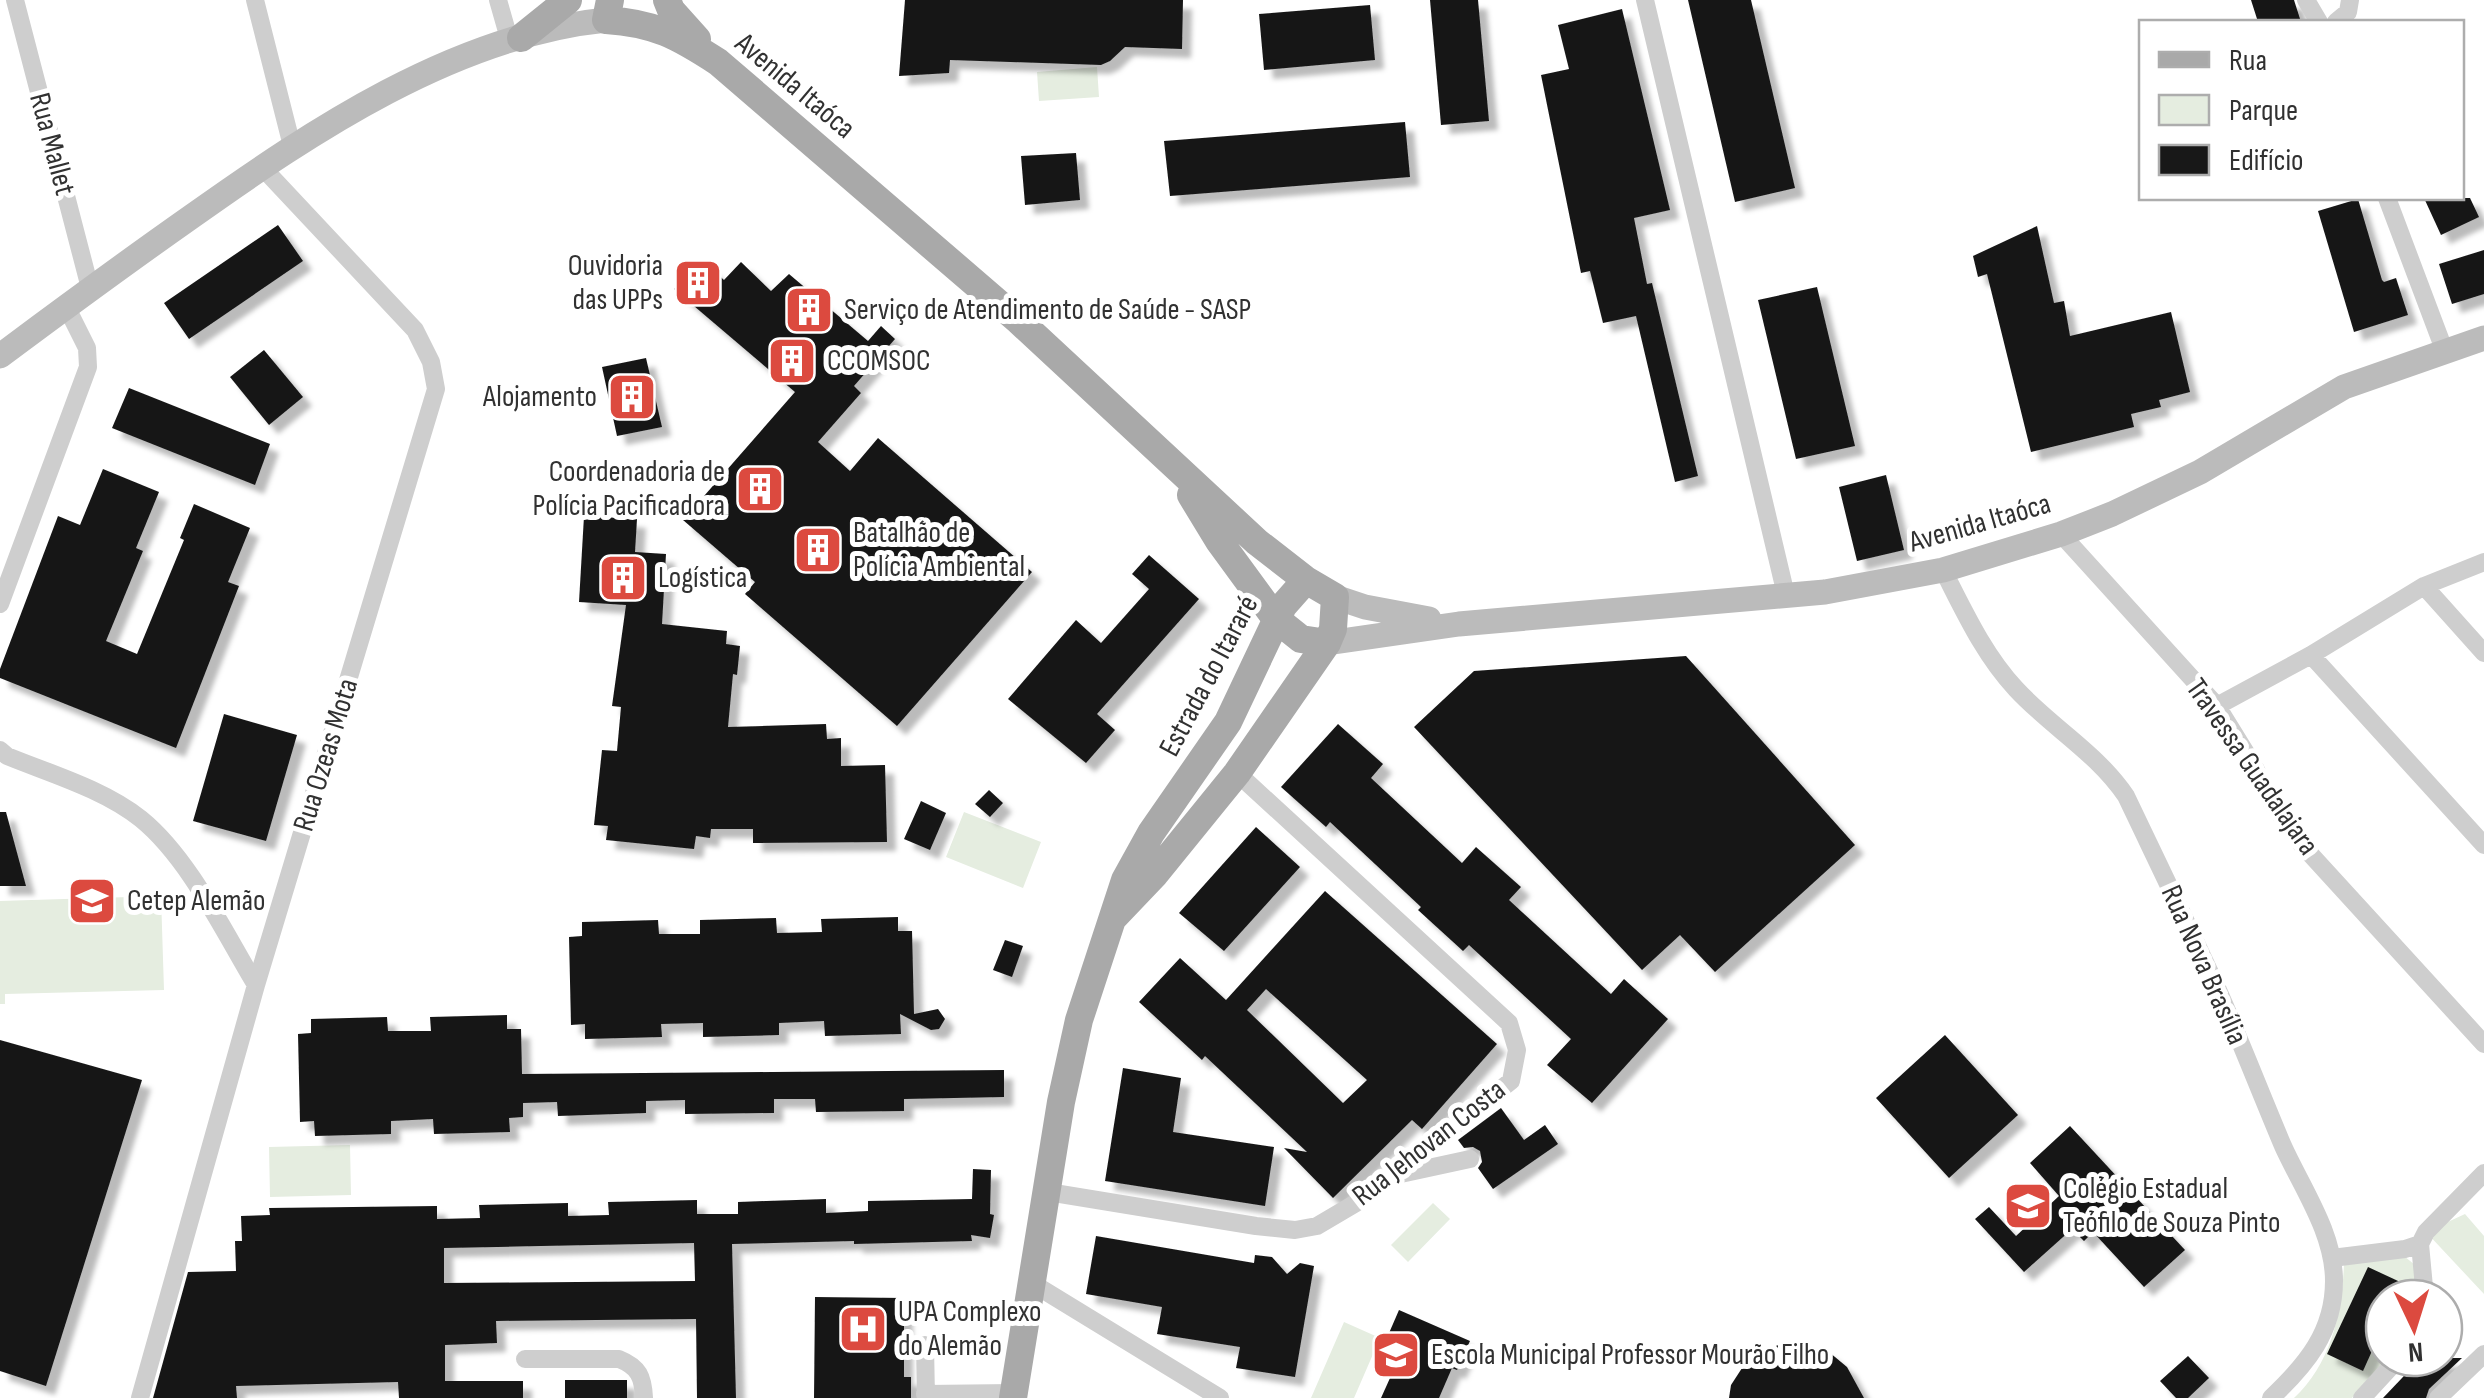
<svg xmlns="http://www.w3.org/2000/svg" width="2484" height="1398" viewBox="0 0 2484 1398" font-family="'Sofia Sans Condensed',sans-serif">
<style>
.green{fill:#e5ede0}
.building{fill:#181818;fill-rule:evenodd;filter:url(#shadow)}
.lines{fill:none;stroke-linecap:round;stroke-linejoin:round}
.street{stroke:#cecece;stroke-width:18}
.secondary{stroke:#bbb;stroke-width:25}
.primary{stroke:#a9a9a9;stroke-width:28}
.labels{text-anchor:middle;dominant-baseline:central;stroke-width:10;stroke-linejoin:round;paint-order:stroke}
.street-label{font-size:30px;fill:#313131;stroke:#fff}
.poi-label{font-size:30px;fill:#313131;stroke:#fff;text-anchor:start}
</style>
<defs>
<filter id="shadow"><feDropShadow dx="9" dy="9" stdDeviation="2.5" flood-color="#0004"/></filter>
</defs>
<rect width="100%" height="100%" fill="#fff"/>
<!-- green -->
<path class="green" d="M1097,67l2,30 -60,4 -2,-29z
M964,812l77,30 -18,46 -77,-31z
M161,896l3,94 -159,4v10h-5v-103z
M350,1145l1,50 -81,2 -1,-50z
M1433,1203l17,16 -42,43 -17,-17z
M2465,1214l19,22v58l-58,-62z
M2404,1256l11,9 4,33h-35v60h4l-36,40h-58c37,-34 48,-85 50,-134z
M1344,1322l36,16 -26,60h-43z"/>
<!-- building -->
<path class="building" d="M905,0h278l-1,49 -57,-2 -15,14 -9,4 -151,-5 -1,13 -50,3z
M1430,0h48l11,121 -48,4z
M1688,0h63l44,188 -60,14z
M2251,0h43l7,22h-43z
M1370,5l5,55 -111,10 -5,-56z
M1622,9l48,201 -36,8 13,66 5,-1 46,193 -23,6 -39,-166 -33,7 -13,-52 -9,2 -40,-198 28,-6 -11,-44z
M1405,122l5,55 -240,19 -6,-55z
M1076,153l4,47 -55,5 -4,-49z
M2424,198h46l9,19 -38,18z
M2358,199l24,81 2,2 12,-4 12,37 -54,17 -36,-121z
M278,225l25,36 -114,78 -25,-36z
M2037,226l17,77 10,-2 6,35 101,-24 19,80 -31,8 2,7 -30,7 3,13 -103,25 -44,-178 -9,3 -5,-21z
M2484,250v44l-32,10 -13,-40z
M702,260l22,20 17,-18 30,29 18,-17 79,67 13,-15 14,13 -41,47 7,7 -43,49 32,29 28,-33 154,134 -135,154 -152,-132 10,-12 -72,-62 112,-128 -121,-103z
M1817,287l38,159 -59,13 -38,-159z
M264,350l39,47 -34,28 -39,-48z
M646,358l16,69 -45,9 -15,-69z
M129,388l141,56 -15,41 -143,-57z
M103,469l56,23 -23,56 7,3 -37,90 31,13 47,-114 -4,-2 14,-34 56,24 -22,54 11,4 -63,162 -176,-70v-9l58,-153 22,9z
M1886,475l18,75 -47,11 -18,-74z
M584,516l53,3 -2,33 31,2 -4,70 65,7 -1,13 14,2 -3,29 -4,-1 -5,53 98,-3 1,15 14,-1v28l44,-1 2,77 -134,1v-14h-42l-1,9 -14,-2 -2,13 -88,-9 2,-14 -14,-1 8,-75 15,1 4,-44 -9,-1 14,-101 -47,-3z
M1149,555l50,44 -102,115 18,16 -29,33 -78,-64 68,-79 25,23 48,-54 -17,-15z
M1686,656l169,189 -140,127 -35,-37 -38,35 -228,-243 60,-56z
M224,714l73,21 -31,106 -73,-20z
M1338,724l45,40 -12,14 91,85 14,-16 45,40 -12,13 102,94 13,-15 44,40 -76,84 -45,-38 24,-26 -102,-94 -6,6 -45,-41 3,-3 -91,-85 -4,5 -45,-40z
M989,790l14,13 -13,14 -15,-13z
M921,801l25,12 -16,37 -26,-11z
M0,812h6l20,74h-26z
M1256,827l44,40 -76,84 -45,-38z
M1325,891l172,153 -75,85 -10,-9 -79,78 -49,-50 23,4 -102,-96 -3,4 -63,-58 41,-44 46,42zM1266,989l101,91 -24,23 -96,-93z
M898,917v14h14l2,83 24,-5 7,10 -6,10 -8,1 -31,-16 1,20 -76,2 -1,-15 -45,2v12l-76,2v-14l-42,1 1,13 -77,2v-15l-14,1 -2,-88 13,-1v-14l76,-2 1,14h41v-14l76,-2 1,15 45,-1 -1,-13z
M1005,940l18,6 -11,31 -19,-7z
M507,1015v14h14l1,45 482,-4v27l-100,2v12l-88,1 -1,-13h-41v14l-89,1v-14l-39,1v12l-88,3 -1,-14 -34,1v14l-14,1 1,14 -76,2 -1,-15 -42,2v13l-76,2 -1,-15 -14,1 -2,-88 13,-1v-14l76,-2 1,14h43l-1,-14z
M1945,1035l73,80 -69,63 -73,-80z
M0,1040l142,40 -96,306 -46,-15z
M1123,1068l58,10 -8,54 101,15 -9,59 -160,-25z
M1501,1108l23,32 21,-15 13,19 -65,45 -15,-21 4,-6 -2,-11 -7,-4 -9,1 -6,-8z
M2070,1126l115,124 -41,37 -51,-55 -9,9 -12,-12 -48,43 -49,-53 14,-12 27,29 43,-40 -29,-33z
M973,1169l18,1 -1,44 4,1 -4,23 -19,-3 1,6 -118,3v-3l-122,3 4,154h-39l-1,-79 -200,2 1,22 -52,2v36h78v17h-124l-1,-16 -162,4 1,12h-84l35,-126 48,-1 -1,-30h7l-1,-25 29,-1 -1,-7 168,-2v13l43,-1 -1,-13 89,-2v13l41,-1 -1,-13 89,-2v14h41v-12l88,-3v14l42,-2v-10l104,-2zM694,1243l1,38 -251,2v-35z
M1096,1236l158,27 1,-8 17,2 15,17 13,-11 14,3 -19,111 -59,-9 4,-21 -83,-13 5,-27 -76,-13z
M2368,1267l43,20 1,11h-28v44l-6,12 -6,-3 -9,20 -36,-17z
M815,1297l89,1v79h7v21h-97z
M1399,1310l71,31 -13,29 -5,-2 -13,30h-58l23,-51 -18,-7z
M1784,1343l23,1 22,8 18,15 17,31h-135l2,-13 13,-20 18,-14z
M2188,1356l21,22 -21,20h-12l-16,-17z
M2421,1358h41l-33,31 -3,9h-43z
M565,1380h62v18h-62z"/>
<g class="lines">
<!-- street -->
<path class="street" d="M15,0l75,288
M255,0l37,146
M498,0l12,42
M1645,0l141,595
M2306,0l13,22
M2336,22l12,-10 2,-12
M2387,198l58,154
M2061,534l156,172 37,60 18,37 30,42 182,199
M1943,570c21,41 41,85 73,119 35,38 80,63 110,107 31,65 62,129 92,194 23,52 43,104 65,156 19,42 51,87 51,135 0,51 -28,84 -63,117
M2424,586l60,67
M0,604l88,-237 -1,-19 -21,-42
M2311,655l173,190
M2217,706l94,-51 113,-69 60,-24
M0,750l7,6c44,18 96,33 134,63 48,39 83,113 115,166
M1396,1175l74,-16
M1048,1192l208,34 39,4 22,-4 39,-23 155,-122 6,-31 -8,-27 -272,-250
M2420,1244l5,54
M2332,1258l73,-9 15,-5 6,-12 58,-59
M1032,1283l188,115
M925,1345l1,53
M525,1359h94c20,8 24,18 25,39
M925,1394l89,-1
M140,1398l116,-413 180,-596 -5,-27 -16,-32 -153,-163
M2362,1398l37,-40
M2438,1398l46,-44"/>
<!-- secondary -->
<path class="secondary" d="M0,356c63,-47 127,-94 191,-139 121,-86 264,-182 415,-197
M1335,597l30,10 64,12
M1327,643l132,-19 366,-32 118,-22 118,-36 51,-20 88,-42 144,-85 140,-49"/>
<!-- primary -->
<path class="primary" d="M610,0l-4,20c49,3 72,16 112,42l301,259 238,221 49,38 29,17 -2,32 -6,14 -90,130 -82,101 -41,43
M667,0l4,10 26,29
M521,38l47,-38
M1191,495l28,46 57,78 25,20 26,4
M1013,1398l48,-296 18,-82 46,-140 26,-47 77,-111 55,-116 23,-26"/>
</g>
<!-- icons -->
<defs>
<g id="building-square" transform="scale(2.5)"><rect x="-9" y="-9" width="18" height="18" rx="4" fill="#dc4a3f" stroke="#fff"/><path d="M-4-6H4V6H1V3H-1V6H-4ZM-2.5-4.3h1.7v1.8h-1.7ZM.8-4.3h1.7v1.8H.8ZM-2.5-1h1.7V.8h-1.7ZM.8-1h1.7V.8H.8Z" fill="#fff"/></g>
<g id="school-square" transform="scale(2.5)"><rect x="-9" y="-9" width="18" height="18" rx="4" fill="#dc4a3f" stroke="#fff"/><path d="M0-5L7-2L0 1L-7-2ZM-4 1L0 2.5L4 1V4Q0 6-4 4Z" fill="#fff"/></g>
<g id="hospital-square" transform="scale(2.5)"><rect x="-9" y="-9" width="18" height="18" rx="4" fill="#dc4a3f" stroke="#fff"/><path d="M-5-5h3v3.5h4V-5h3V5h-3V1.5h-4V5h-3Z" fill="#fff"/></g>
</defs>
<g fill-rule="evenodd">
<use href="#building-square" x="698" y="283"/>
<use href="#building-square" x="809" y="310"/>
<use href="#building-square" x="792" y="361"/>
<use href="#building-square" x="632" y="397"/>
<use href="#building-square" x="760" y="489"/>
<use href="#building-square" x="818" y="550"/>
<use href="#building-square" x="623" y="578"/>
<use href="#school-square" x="92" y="901"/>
<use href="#school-square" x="2028" y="1206"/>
<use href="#hospital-square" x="863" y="1329"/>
<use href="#school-square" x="1396" y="1355"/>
</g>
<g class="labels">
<!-- street labels -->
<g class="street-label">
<text transform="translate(795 86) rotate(40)">Avenida Itaóca</text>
<text transform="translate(52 144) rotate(75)">Rua Mallet</text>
<text transform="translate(1980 523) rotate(-16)">Avenida Itaóca</text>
<text transform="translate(1209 676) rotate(-62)">Estrada do Itararé</text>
<text transform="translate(326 755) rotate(-73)">Rua Ozeas Mota</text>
<text transform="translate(2252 767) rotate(55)">Travessa Guadalajara</text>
<text transform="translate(2204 965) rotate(66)">Rua Nova Brasília</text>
<text transform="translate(1429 1143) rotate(-38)">Rua Jehovan Costa</text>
</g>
<!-- poi labels -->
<g class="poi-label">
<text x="663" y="266" text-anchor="end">Ouvidoria<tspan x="663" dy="34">das UPPs</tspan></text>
<text x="844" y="310">Serviço de Atendimento de Saúde - SASP</text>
<text x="827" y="361">CCOMSOC</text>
<text x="597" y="397" text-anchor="end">Alojamento</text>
<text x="725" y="472" text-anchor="end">Coordenadoria de<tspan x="725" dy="34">Polícia Pacificadora</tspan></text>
<text x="853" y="533">Batalhão de<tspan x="853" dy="34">Polícia Ambiental</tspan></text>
<text x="658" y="578">Logística</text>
<text x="127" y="901">Cetep Alemão</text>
<text x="2063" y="1189">Colégio Estadual<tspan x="2063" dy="34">Teófilo de Souza Pinto</tspan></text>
<text x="898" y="1312">UPA Complexo<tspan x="898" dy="34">do Alemão</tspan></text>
<text x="1431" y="1355">Escola Municipal Professor Mourão Filho</text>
</g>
</g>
<!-- legend -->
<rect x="2139" y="20" width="325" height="180" fill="#ffffff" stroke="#adadad" stroke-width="2.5"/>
<rect x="2159" y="52" width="50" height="15" fill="#a9a9a9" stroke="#adadad" stroke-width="2.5"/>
<text x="2229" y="70" font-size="30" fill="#313131">Rua</text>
<rect x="2159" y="95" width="50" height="30" fill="#e5ede0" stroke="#adadad" stroke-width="2.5"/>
<text x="2229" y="120" font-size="30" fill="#313131">Parque</text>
<rect x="2159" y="145" width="50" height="30" fill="#181818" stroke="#adadad" stroke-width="2.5"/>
<text x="2229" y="170" font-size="30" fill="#313131">Edifício</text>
<!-- north arrow -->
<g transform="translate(2414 1328) rotate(176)"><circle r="48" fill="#ffffff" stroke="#adadad" stroke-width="2.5"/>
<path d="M0-8L18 38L0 25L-18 38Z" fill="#dc4a3f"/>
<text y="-15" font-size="28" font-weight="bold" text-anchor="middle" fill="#313131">N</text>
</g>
</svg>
